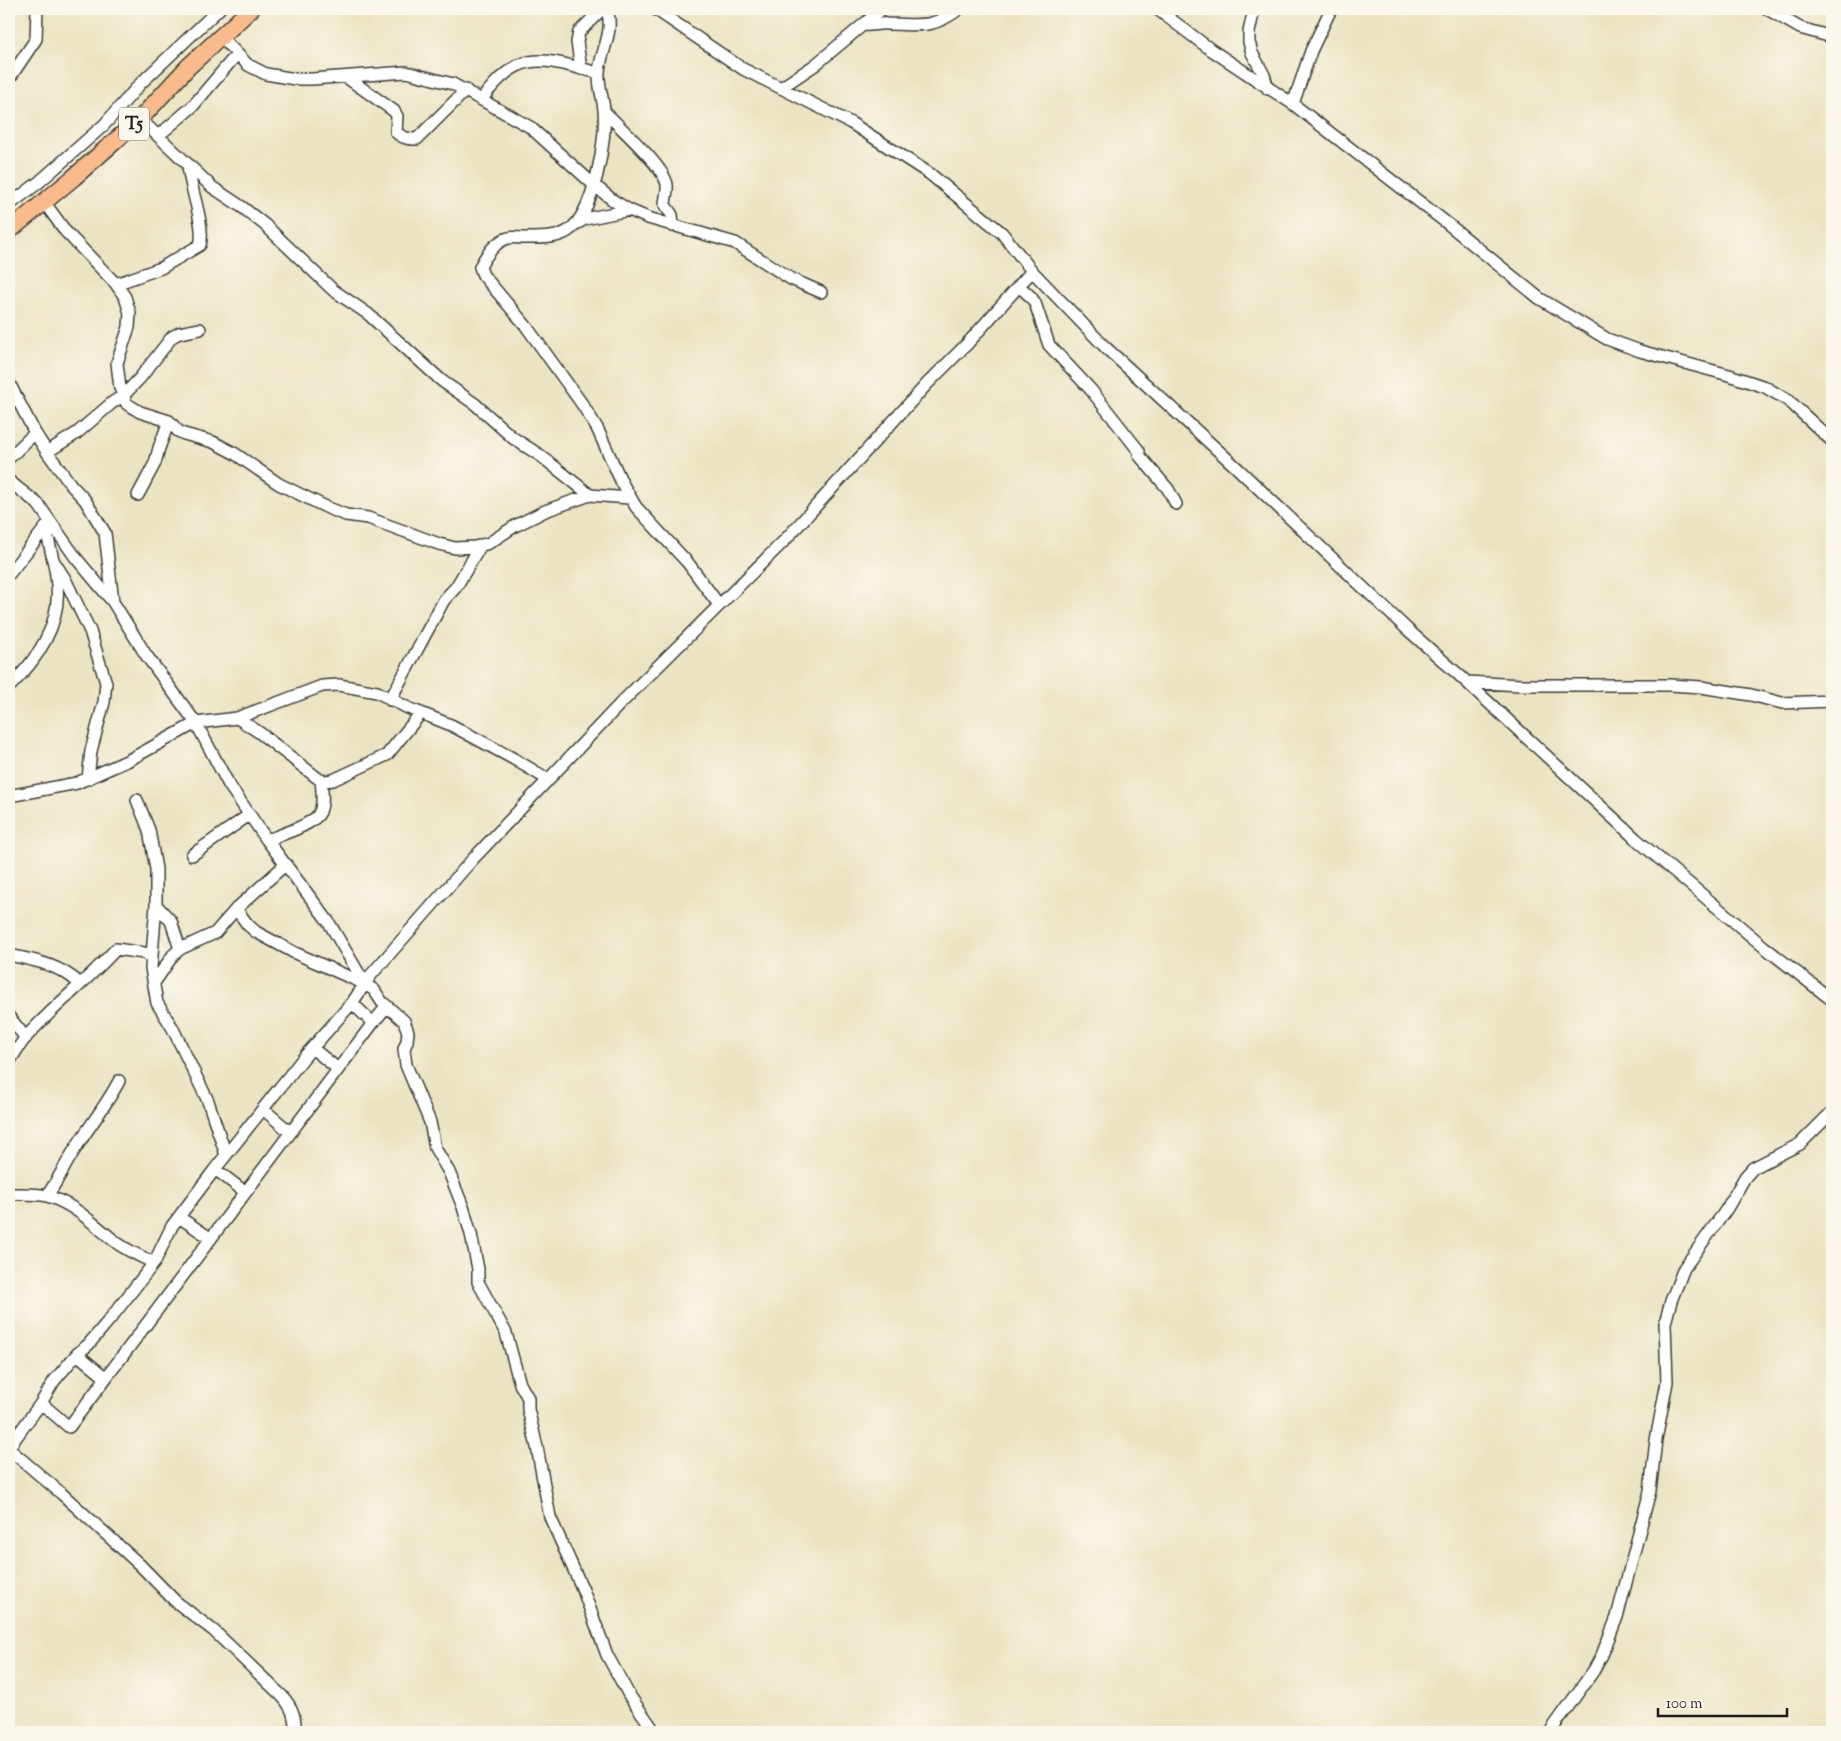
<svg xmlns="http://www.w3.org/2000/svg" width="1841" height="1741" viewBox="0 0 1841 1741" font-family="'Sorts Mill Goudy',serif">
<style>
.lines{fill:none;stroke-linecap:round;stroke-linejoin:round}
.minor-casing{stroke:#3b3a35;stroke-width:14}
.highway-casing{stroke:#3b3a35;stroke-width:19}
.minor{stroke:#fff;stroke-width:11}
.highway{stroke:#fabb8c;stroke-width:16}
.labels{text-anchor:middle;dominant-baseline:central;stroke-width:4.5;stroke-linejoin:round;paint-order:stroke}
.shield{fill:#fbf7ec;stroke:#5f5e5a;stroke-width:1}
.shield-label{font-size:19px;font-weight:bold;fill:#1c1c1c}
</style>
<rect width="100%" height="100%" fill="#fbf7ec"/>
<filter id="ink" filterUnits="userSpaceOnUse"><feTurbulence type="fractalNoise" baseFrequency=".02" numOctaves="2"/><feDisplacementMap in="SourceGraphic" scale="10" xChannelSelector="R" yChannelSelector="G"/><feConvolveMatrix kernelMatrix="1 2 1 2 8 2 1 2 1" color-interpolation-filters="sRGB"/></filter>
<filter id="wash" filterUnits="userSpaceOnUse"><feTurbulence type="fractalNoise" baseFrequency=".0096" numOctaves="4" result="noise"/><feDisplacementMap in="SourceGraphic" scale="20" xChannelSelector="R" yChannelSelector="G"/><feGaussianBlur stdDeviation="1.12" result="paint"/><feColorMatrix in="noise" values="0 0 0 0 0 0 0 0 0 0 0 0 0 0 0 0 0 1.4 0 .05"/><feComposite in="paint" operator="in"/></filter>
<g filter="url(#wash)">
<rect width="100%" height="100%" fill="#ebe4c3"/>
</g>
<g filter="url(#ink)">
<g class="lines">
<!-- minor casing -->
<g class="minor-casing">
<path id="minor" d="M608,9c0,6 2,12 1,19 -1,15 -9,29 -10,44 -1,13 4,26 5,38 3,29 -10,104 -36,121 -13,8 -30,7 -45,7 -4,0 -10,-1 -15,0 -12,3 -23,18 -28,29l3,8 43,51 56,78 15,24 25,55 14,24 52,56 31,42
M655,9l88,60 108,54 79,51 72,59 30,38 73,76 130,119 173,164 51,45 177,164 127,107 69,54
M1157,9l53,40 83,55 155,120 91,74 68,41 33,12 89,24 36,12 24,14 43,40
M1254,9l-5,23v10l3,11 12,22 4,14
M1767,9l33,19 32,9
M863,25c8,1 16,-2 24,-1 32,0 44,6 72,-15
M221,37l27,28 18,9 29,5h17l94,-7 47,12 77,43 64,58 20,16 15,9 19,8 87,25 56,36 30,13
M581,69l-4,-27 2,-10 23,-23
M346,77l48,34 3,5 -1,16c6,6 12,7 21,7l49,-49
M9,79l27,-40 1,-30
M782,87l33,-22 67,-56
M482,99c39,-52 61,-40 117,-26
M1293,104l18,-53 20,-42
M604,111c14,15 61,56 63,74 1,6 -2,13 -2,20l7,10 1,11
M140,119l72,68 30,20 23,18 68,65 35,24 74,67 33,23 38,34 28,18 49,39
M158,136l34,-29 45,-53
M44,202l22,30 50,52 9,13 5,16 -1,14 -12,36 3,25 7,16 13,8 29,9 9,10 6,3 29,8 21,11 45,31 49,24 18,7 22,3 71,26 16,4 20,-1 14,-4 26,-17 30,-15 45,-16 39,3
M9,205l29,-22 66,-58 36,-41 79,-75
M578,223l7,-4 44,-9
M116,284l45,-16 39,-23c6,-19 -11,-59 -12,-81
M1019,286l12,11 4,6 14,42 42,45 48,61v4l29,34 8,15
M9,383l26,50 12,19 24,33 14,15 20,33 8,69
M47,452l30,-19 36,-31 10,-6 17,-18 32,-41 7,-4 21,-4
M9,458l26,-25
M9,481l29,23 38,54 37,44 33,53 50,68 33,62 38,55 61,81 37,63 9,6 8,12 22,19 4,11 -1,9 -3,8 2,16 24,57 5,26 14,24 14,35 8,27 7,35v13l28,51 14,51 8,14v11l9,38 13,70 33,73 24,65 22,40 26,37
M138,495l17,-32 4,-15 10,-27
M53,560l12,19 25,52 16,52 -2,19 -13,49 -3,28
M9,574l37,-47
M1467,682l54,3h149l31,2 50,8 31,8 50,-2
M9,687c28,-27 52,-61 48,-102 -1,-20 -8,-38 -11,-58l4,-5
M390,700l54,-100 12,-13 25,-42
M237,718l23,15 60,47 5,1 8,-1 54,-25 34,-42
M9,796l68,-13 52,-23 67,-37 41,-5 85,-32 17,-1 38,7 31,16 43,17 63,34 35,21
M137,800l12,30 7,39v36l-5,63 6,35 15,24 36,74 18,54
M267,840c13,-5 47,-15 53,-28 4,-10 2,-21 1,-32
M192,855l57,-40
M156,905l15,16 9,28
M236,909l12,16 8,7 39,21 70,31
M9,955c25,5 52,10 71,29
M154,983l19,-28 7,-6 35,-16 21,-24 50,-45
M352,1003l21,20
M9,1017l17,21
M312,1048l26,21
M9,1062c6,-9 11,-18 18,-26 28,-31 61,-56 89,-87l28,4 7,4
M263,1109l27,23
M215,1169l30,23
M9,1194c13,0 26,-1 38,2 28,8 48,30 70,47 11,8 25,14 37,20
M47,1196c11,-16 19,-33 30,-50 14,-22 30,-42 42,-65
M179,1217l31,21
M77,1354l29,24
M41,1403l28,24 304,-404 14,-17
M9,1447l32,-44 13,-22 23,-27 11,-9 22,-26 44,-56 18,-37 43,-57 90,-113 47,-53 19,-28 101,-115 148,-156 165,-164 142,-156 40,-40 65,-73
M9,1449l53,45 78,71 35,36 39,30 68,65c10,11 14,21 13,36
M1550,1732l44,-62 8,-15 15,-38 33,-126 6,-51 11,-58 -2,-59 6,-22 13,-33 42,-58 19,-33 8,-9 47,-24 32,-32"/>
</g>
<!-- highway casing -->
<g class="highway-casing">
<path id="highway" d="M9,231l64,-53 67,-59 48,-52 63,-58"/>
</g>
<!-- minor -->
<use href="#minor" class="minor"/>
<!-- highway -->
<use href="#highway" class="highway"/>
</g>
</g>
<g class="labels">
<!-- shield labels -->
<rect class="shield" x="119" y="107.5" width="30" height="33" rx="4"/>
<g class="shield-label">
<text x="134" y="124">T5</text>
</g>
</g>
<!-- margin -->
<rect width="1841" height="1741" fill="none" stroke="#fbf7ec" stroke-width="30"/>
<!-- scale -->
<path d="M1658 1708v8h129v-8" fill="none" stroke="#1c1c1c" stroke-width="2.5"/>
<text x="1666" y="1708" font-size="15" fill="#1c1c1c" stroke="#fbf7ec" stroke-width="4" paint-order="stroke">100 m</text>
</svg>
